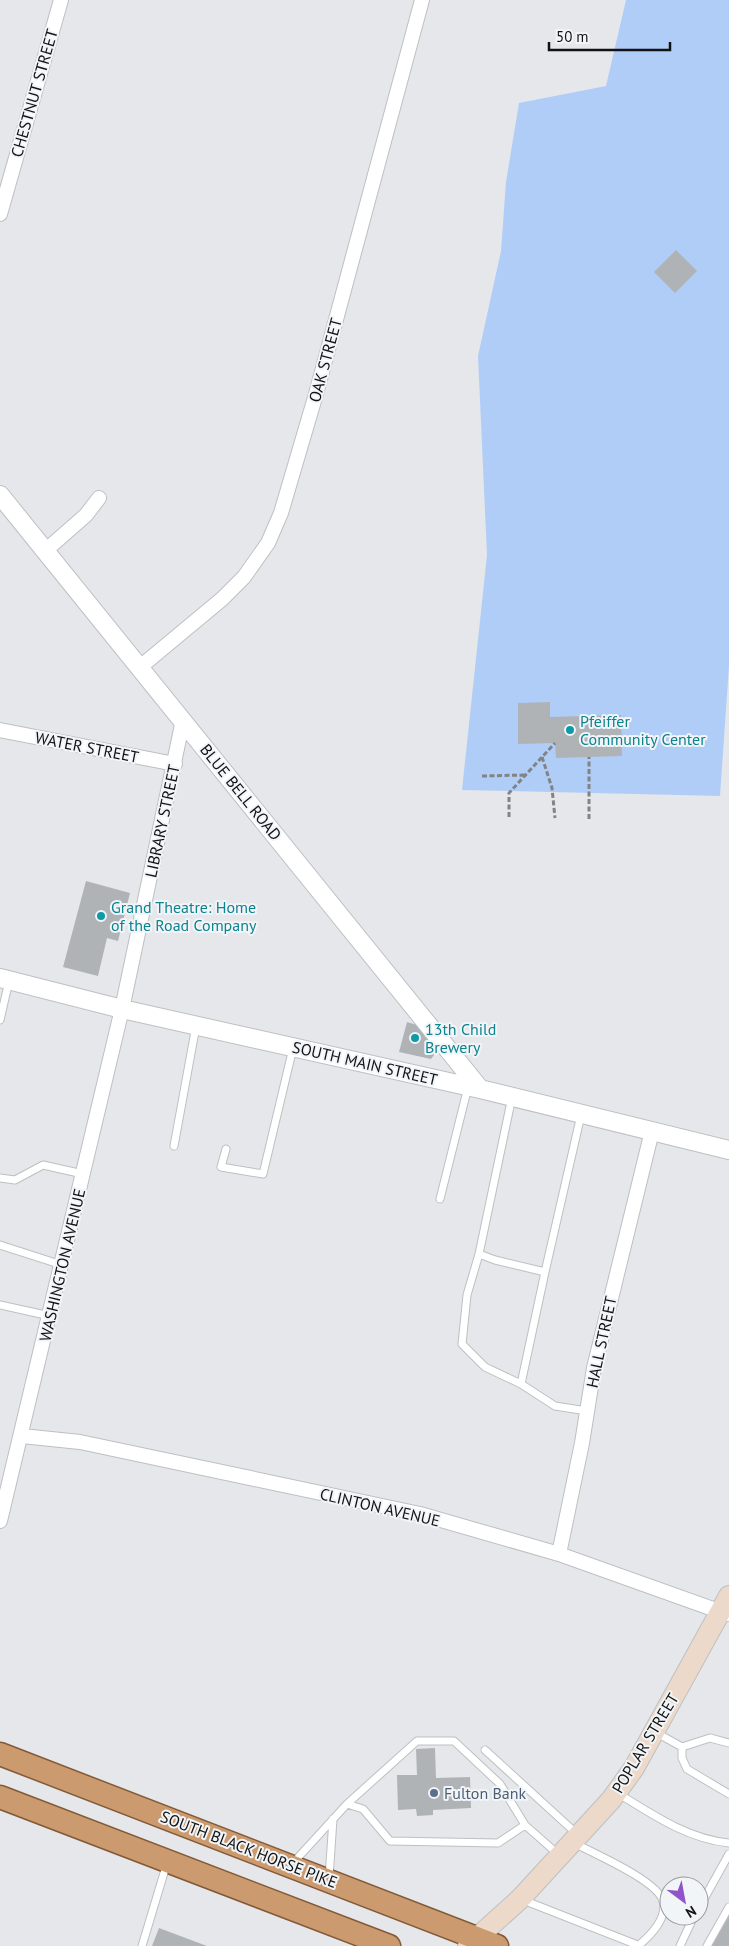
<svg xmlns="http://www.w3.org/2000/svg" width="729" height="1946" viewBox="0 0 729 1946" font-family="'PT Sans',sans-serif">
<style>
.green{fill:#b0cdf8}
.building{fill:#b0b3b6}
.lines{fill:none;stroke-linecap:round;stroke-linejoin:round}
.service-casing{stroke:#bdc0c3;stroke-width:9}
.minor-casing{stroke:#bdc0c3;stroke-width:16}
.tertiary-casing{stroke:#bdc0c3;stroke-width:20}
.secondary-casing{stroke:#bdc0c3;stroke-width:22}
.trunk-casing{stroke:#825a37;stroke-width:25}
.path{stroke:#818385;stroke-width:3;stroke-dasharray:5 2.5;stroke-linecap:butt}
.service{stroke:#fff;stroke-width:7}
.minor{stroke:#fff;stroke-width:14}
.tertiary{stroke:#fff;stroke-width:18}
.secondary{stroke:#ecd9c9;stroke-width:20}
.trunk{stroke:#cc9a6f;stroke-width:22}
.culture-dot{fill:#0f9aa8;stroke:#f2f5f8;stroke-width:2}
.service-dot{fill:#5c6f8a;stroke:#f2f5f8;stroke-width:2}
.labels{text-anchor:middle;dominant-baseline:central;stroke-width:4;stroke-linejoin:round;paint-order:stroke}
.street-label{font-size:16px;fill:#111213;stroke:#f2f5f8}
.culture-label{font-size:16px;fill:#0d838f;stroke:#f2f5f8;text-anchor:start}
.service-label{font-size:16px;fill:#4e5e75;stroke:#f2f5f8;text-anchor:start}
</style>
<rect width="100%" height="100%" fill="#e5e7eb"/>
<!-- green -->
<path class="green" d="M626,0h103v666l-9,130 -258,-6 25,-235 -9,-199 23,-105 5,-69 13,-79 87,-17z"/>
<!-- building -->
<path class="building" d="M676,250l21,21 -22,22 -21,-21z
M550,702v15l71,-2 1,41 -66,2 -1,-15 -37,1v-41z
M86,881l44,12 -12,48 -11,-3 -9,38 -35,-9z
M407,1022l10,3 20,26 -6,8 -32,-7z
M435,1748l1,30 34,-1 1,31 -38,2v5l-16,1 -1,-7 -18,1 -1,-35h20l-1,-26z
M729,1914v32h-21z
M159,1928l48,18h-55z"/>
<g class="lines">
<!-- service casing -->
<g class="service-casing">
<path id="service" d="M0,1020l9,-39
M512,1097l-33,157 16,6 50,12 36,-157
M174,1146l22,-120
M226,1149l-5,18 42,7 30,-126
M0,1178l15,2 28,-15 40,9
M440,1199l28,-112
M0,1245l62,20
M479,1254l-12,41 -5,49 23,23 36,17 34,22 32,5
M0,1305l50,11
M521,1384l24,-112
M655,1732l27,15 28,-9 19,5
M682,1747v11l5,11 42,25
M485,1750l92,84
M619,1794c34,21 69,45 110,49
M347,1804l70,-63h37l46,43 25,41
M574,1843c19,10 84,38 89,58 5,18 -13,35 -25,45
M293,1863l54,-59 16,5 27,32 108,2 27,-18 34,30
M329,1878l4,-59
M523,1900l112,44 1,2
M699,1908l30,-54
M142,1946l25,-83
M680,1946l14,-30
M707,1946l22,-39"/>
</g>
<!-- minor casing -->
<g class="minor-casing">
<path id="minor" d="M0,214l61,-214
M45,551l41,-36 13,-17
M139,668l83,-69 22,-22 24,-34 13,-30 35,-119 106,-394
M0,730l175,34
M22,1436l58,6 340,72 139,40 168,60
M0,1521l122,-512 61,-289
M559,1554l23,-111 12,-75 58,-237"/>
</g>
<!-- tertiary casing -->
<g class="tertiary-casing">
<path id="tertiary" d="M0,495l480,594
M0,978l122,31 358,80 249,61"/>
</g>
<!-- secondary casing -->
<g class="secondary-casing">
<path id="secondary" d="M468,1946l52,-47 91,-99 23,-32 95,-172"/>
</g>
<!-- trunk casing -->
<g class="trunk-casing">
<path id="trunk" d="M0,1754l497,192
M0,1797l389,149"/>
</g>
<!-- path -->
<path class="path" d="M542,757l10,31 3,30
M482,776l43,-1
M509,817v-24l46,-50
M589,819v-62"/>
<!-- service -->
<use href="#service" class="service"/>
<!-- minor -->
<use href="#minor" class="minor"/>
<!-- tertiary -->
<use href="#tertiary" class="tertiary"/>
<!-- secondary -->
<use href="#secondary" class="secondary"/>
<!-- trunk -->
<use href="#trunk" class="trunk"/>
</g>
<!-- markers -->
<g class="culture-dot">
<circle cx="570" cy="730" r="5"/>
<circle cx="101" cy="916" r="5"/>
<circle cx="415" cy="1038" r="5"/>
</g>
<circle class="service-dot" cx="434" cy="1793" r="5"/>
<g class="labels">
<!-- street labels -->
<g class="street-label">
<text transform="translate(34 93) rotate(-74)">CHESTNUT STREET</text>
<text transform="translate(325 360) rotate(-75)">OAK STREET</text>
<text transform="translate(87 747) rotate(11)">WATER STREET</text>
<text transform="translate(241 792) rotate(51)">BLUE BELL ROAD</text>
<text transform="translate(162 821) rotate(-78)">LIBRARY STREET</text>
<text transform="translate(365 1063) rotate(13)">SOUTH MAIN STREET</text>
<text transform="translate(62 1265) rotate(-77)">WASHINGTON AVENUE</text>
<text transform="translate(601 1342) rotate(-78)">HALL STREET</text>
<text transform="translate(380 1507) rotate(13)">CLINTON AVENUE</text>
<text transform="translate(645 1743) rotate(-59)">POPLAR STREET</text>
<text transform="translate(249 1849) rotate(21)">SOUTH BLACK HORSE PIKE</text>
</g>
<!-- culture labels -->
<g class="culture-label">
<text x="580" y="721">Pfeiffer<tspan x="580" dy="18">Community Center</tspan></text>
<text x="111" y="907">Grand Theatre: Home<tspan x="111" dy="18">of the Road Company</tspan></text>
<text x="425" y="1029">13th Child<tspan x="425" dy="18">Brewery</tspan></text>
</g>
<!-- service labels -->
<g class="service-label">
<text x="444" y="1793">Fulton Bank</text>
</g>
</g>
<!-- north arrow -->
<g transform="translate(684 1901) rotate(148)"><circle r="24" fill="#f2f5f8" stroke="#989a9c"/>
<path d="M0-4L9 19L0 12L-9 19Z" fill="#9153c9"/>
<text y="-8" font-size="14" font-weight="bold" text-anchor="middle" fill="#111213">N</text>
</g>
<!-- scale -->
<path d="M549 42v8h121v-8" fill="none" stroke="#111213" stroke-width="2.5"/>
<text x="556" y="42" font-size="15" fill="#111213" stroke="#f2f5f8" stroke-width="4" paint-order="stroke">50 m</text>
</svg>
